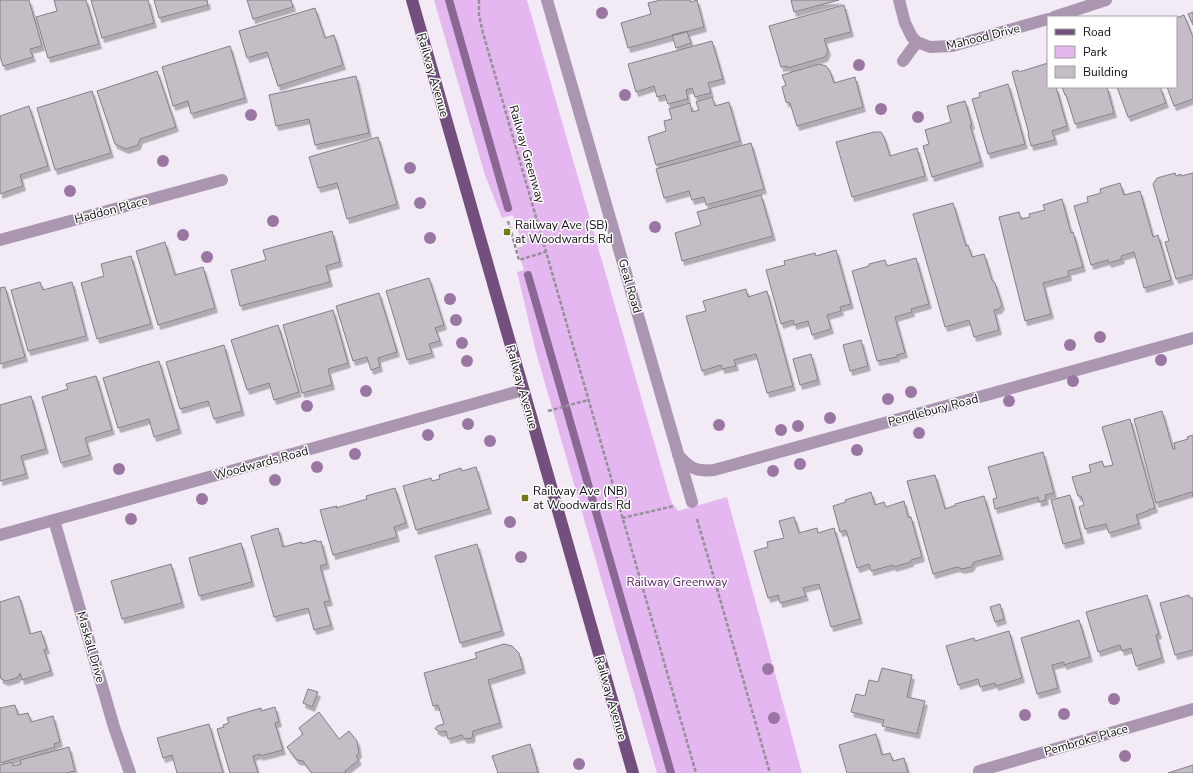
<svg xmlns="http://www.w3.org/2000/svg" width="1193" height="773" viewBox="0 0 1193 773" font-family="'Nunito Sans',sans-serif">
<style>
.green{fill:#e5b7f1}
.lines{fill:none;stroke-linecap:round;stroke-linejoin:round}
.stream{stroke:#8a6893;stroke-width:8}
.building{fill:#c4bdc6;stroke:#857e86;filter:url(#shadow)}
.path{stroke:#958f96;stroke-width:2.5;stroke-dasharray:4 2;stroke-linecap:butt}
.minor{stroke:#ab96b1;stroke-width:12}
.major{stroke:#734f7d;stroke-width:12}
.tree{fill:#9a76a3}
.poi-dot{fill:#78771e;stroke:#fff;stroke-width:1.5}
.labels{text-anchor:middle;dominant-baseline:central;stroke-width:3;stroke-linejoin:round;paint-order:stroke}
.street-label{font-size:12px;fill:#100e11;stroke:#fff}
.poi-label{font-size:12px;fill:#100e11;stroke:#fff;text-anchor:start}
.park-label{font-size:12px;fill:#521860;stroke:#fff}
</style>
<defs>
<filter id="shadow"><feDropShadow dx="2.5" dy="4.5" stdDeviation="0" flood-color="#0004"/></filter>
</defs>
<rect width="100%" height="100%" fill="#f2eaf4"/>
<!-- green -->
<path class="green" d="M434,0h93l144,501 7,10 49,-14 75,276h-145l-121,-421 -19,-80 7,-2 -7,-22 6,-2 -10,-31 -11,3 -17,-43z"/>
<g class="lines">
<!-- stream -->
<path class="stream" d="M449,0l59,208
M528,275l143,498"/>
</g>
<!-- building -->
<path class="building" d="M0,0h29l13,46 -12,3 3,8 -30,9 -3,-10z
M54,0h32l13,44 -51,14 -12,-41 21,-6z
M91,0h57l6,23 -52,15z
M154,0h53l1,5 -49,13z
M247,0h44l2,7 -40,12z
M661,0h29l1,2 6,-2 7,27 -76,21 -7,-25 30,-9 -3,-11z
M791,0h48l-45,12z
M844,5l7,27 -27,7 4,12 -3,6 -37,11 -1,-2 -6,1 -12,-41z
M315,8l10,30 9,-3 9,30 -65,21 -11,-34 -20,6 -8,-27z
M1193,12v13l-5,-11z
M1184,15l9,22v62l-19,7 -7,-19h9v-69z
M687,31l4,12 -15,5 -4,-13z
M712,41l11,38 -15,4 3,10 -16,4 -3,-9 -6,2 2,9 -20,5 -3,-9 -8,2 -3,-11 -18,6 -8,-28z
M230,46l15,52 -54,16 -3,-13 -15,5 -11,-39z
M1048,63v24h8l11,39 -15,5 3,9 -24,6 -3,-12h1l-17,-62 6,-2 1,2z
M819,64l7,2 4,5 4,12 21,-6 8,30 -66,19 -7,-23 -4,-1 -4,-15 4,-2 -4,-10z
M157,71l19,56 -36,12 -2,6 -12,4 -11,-5 -18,-53z
M356,76l13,57 -54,12 -6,-26 -33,7 -7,-31z
M1008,84l17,60 -37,10 -16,-55 8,-2 -1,-4z
M1062,87h45l7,26 -39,11 -9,-29h-1z
M1117,87h43l6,16 -38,14z
M92,91l19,62 -56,17 -18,-62z
M712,97l3,9 14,-4 11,39 -84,24 -8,-28 18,-6 -2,-10 8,-2 -3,-10 21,-6 2,9 7,-2 -3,-8z
M965,101l7,24h-2l11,37 -49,15 -9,-31 6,-2 -4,-14 26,-8 -4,-16z
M29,106l19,60 -28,9 3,11 -23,8v-78z
M874,132h7l3,5 6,19 27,-8 8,28 -73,21 -16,-55z
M378,137l19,67 -50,15 -10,-36 -19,5 -9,-31z
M751,143l13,46 -58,16 -2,-8 -12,3 -3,-9 -25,7 -8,-29z
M1175,173l1,3 5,-2v2l12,-3v101l-17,5 -11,-37 4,-1 -16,-57 4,-6z
M1120,183l4,12 16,-4 13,46 5,-2 13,45 -27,8 -10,-36 -13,4 1,3 -13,4 -1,-3 -17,5 -17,-59 14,-4 -1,-5 14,-4 -1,-4z
M761,195l12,41 -91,25 -7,-28 26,-8 -4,-13z
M1062,199l9,34 2,-1 10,35 -15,4 1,5 -26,7 8,31 -26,7 -26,-104 20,-5 2,7 9,-2 -1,-3 16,-4 -2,-5z
M953,203l13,43 2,-1 4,12 12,-3 8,26 3,3 7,22 -3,4 -5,1 5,20 -25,7 -5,-17 -24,7 -32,-113z
M332,231l8,31 -14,4 4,16 -90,24 -9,-36 35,-10 -3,-10z
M165,242l10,33 28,-8 12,41 -57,17 -22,-74z
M836,250l15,54 -11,3 1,4 -14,4 4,14 -19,6 -4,-14 -14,4 -1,-5 -12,4 -15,-54 19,-5 -1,-4 31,-8 1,3z
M131,256l20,68 -54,15 -16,-56 23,-7 -3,-12z
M916,258l13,46 -18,5 1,3 -17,5 10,36 -8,2v2l-20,4 -25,-90 17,-5v-2l16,-4 2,6z
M429,278l15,47 -9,3 5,13 -11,3 3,9 -25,7 -21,-69z
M40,282l3,8 29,-8 14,54 -58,15 -17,-61z
M5,287l20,70 -25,7v-76z
M746,289l2,8 19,-6 26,95 -26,7 -11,-39 -22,6 2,6 -14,3 -1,-4 -19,6 -16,-55 20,-5 -3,-10z
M379,293l18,59 -19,6 2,9 -9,3 -4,-13 -14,4 -17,-55z
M333,310l15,53 -20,6 4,16 -30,8 -19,-68z
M278,325l21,67 -25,8 -5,-17 -22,7 -16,-50z
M861,340l7,26 -18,5 -7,-26z
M224,345l18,66 -28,8 -6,-18 -28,8 -14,-47z
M811,354l7,26 -18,5 -7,-26z
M159,361l20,68 -25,8 -5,-18 -31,9 -15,-50z
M96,376l16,54 -27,8 5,17 -29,8 -19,-66 26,-8 -2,-5z
M31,396l15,53 -25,7 5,18 -26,7v-76z
M1162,411l11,38h2l-1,-6 14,-4 -1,-2 6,-2v62l-1,-5 -36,11 -22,-84z
M1130,419l25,89 -7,2v1l-12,4 3,9 -30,9 -3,-9 -21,5 -6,-22 5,-2 -3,-9h-3l-6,-19 19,-5 -2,-7 13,-4 2,6 9,-2 -11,-38z
M1043,452l11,41 -9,2 1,5 -7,2 -1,-5 -43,12 -2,-10 4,-1 -9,-31z
M476,467l13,42 -73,21 -13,-44 28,-8 1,3 8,-2 -1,-4 22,-7 1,3z
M935,475l10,34 11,-4 -1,-1 29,-8 17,59 -27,7 -3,5 -9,2 -5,-2 -24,7 -26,-93z
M395,488l11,35 -12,4 3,10 -64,18 -13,-45 17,-4 -1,2 31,-9 -1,-3z
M871,492l4,13 9,-3 2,5 18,-6 4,16h3l11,40 -11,3v2l-17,5 -1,-2 -22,6 -2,-7 -12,4 -11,-38 -6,2 -7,-26 13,-4 -1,-2z
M1070,495l12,44 -19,5 -12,-44z
M794,517l5,16 18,-5 1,5 16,-5 26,91 -29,8 -12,-43 -16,4 3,8 -26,7 -2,-8 -10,3 -14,-47 14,-4 -1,-5 17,-4 -5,-17z
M278,528l5,19 19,-5v2l14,-4 1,2 4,-1 6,23 -7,2 10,35 -6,1 7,23 -17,5 -6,-22 -34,9 -23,-81z
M241,543l11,39 -53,14 -10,-38z
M477,544l25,87 -42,12 -25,-87z
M171,564l11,39 -60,16 -11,-38z
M1147,595l12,39 -3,1 6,23 -26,8 -5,-18 -9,3 -2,-6 -22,7 -12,-40z
M1189,595l1,3h3v52l-18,5 -15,-52z
M19,596l11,38 11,-3 6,18 -3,1 7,21 -29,9 -2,-7 -3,5 -11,3 -5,-2 -1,-4v-73z
M1000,604l4,15 -9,3 -5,-15z
M1079,620l11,37 -26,8v-3l-12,3 6,23 -21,6 -16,-56z
M1009,631l13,47 -26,8 -1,-3 -15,4 -2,-8 -20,6 -12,-39 28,-8 1,3z
M504,644l8,2 7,7 4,16 -35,11 12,43 -27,8 -1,7 -7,1 -3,-4 -14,4 -2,-8 -6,1 -5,-3 2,-3 7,-2 -6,-19 -5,1 -9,-33 53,-15 -2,-5z
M882,668l30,7 -5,22 18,4 -8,33 -35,-8 2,-6 -33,-8 5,-18 9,2 4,-16 9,2z
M308,689l10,3 -6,15 -9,-4z
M15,705l3,10 10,-2 3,9 22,-6 7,26 -6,2 1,3 -55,16v-55z
M275,707l4,15 -4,1 8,27 -23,6v-2l-7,2 5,17h-28l-13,-44 7,-2 -1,-2 6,-2 -2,-5 34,-10v3z
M319,712l20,27 10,-8 8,10 2,12 -3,3 3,4 -14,11 1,2h-34l-9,-12 -6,-1 -10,-13 16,-13 -4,-6z
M209,724l14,49h-46l-5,-18 -9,3 -6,-20z
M876,734l6,21 8,-2 3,8 11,-3 4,15h-61l-8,-28z
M530,744l8,29h-40l-6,-17z
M69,747l6,24 -9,2h-66v-8l12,-3 1,4 8,-2 -1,-4z
M1193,765v8h-25z"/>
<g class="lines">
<!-- path -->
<path class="path" d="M479,0v15l4,18 213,740
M508,221l11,39 26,-8
M548,411l40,-11
M622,518l52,-12
M697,519l73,254"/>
<!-- minor -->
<path class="minor" d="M547,0l145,502
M899,0l6,23 7,14 5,5 13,5 22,-1 96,-27
M1054,17l52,-17
M903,61l14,-19
M0,240l222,-60
M678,455c12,13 18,17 36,15l479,-132
M54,520l60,207 16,46
M0,535l523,-145
M979,771l214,-62"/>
<!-- major -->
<path class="major" d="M412,0l221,773"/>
</g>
<!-- trees -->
<g class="tree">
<circle cx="602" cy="13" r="6"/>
<circle cx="859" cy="65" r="6"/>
<circle cx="625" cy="95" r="6"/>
<circle cx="881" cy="109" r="6"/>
<circle cx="251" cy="115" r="6"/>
<circle cx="918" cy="117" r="6"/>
<circle cx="163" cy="161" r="6"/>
<circle cx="410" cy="168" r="6"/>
<circle cx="70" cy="191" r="6"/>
<circle cx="420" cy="203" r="6"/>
<circle cx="273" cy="221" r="6"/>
<circle cx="655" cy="227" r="6"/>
<circle cx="183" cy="235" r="6"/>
<circle cx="430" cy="238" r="6"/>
<circle cx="207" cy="257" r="6"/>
<circle cx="450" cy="299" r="6"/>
<circle cx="456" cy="320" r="6"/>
<circle cx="1100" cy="337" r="6"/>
<circle cx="462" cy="343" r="6"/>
<circle cx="1070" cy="345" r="6"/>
<circle cx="1161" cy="360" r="6"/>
<circle cx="467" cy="361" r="6"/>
<circle cx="1073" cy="381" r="6"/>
<circle cx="366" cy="391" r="6"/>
<circle cx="911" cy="392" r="6"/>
<circle cx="888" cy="399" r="6"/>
<circle cx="1009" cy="401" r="6"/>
<circle cx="307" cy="406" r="6"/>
<circle cx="830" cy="418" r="6"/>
<circle cx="468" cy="424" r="6"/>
<circle cx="719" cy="425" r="6"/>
<circle cx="798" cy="426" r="6"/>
<circle cx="781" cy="430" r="6"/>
<circle cx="919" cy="433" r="6"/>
<circle cx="428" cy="435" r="6"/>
<circle cx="490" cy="441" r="6"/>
<circle cx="857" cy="450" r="6"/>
<circle cx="355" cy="454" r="6"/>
<circle cx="800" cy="464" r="6"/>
<circle cx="317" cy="467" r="6"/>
<circle cx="119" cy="469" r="6"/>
<circle cx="773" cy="471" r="6"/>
<circle cx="275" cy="480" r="6"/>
<circle cx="202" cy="499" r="6"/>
<circle cx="131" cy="519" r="6"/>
<circle cx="510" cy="522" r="6"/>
<circle cx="521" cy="557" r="6"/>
<circle cx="768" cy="669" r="6"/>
<circle cx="1114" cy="699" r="6"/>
<circle cx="1064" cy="714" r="6"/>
<circle cx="1025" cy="715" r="6"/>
<circle cx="774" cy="718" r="6"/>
<circle cx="1125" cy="756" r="6"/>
<circle cx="579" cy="764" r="6"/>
</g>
<!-- markers -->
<g class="poi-dot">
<rect x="503" y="228" width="8" height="8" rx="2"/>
<rect x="521" y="494" width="8" height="8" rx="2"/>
</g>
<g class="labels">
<!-- street labels -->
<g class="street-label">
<text transform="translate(983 37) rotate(-14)">Mahood Drive</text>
<text transform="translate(433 75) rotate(74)">Railway Avenue</text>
<text transform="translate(527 154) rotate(74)">Railway Greenway</text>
<text transform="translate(111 210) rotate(-15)">Haddon Place</text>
<text transform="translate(630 286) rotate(74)">Geal Road</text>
<text transform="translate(522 387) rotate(74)">Railway Avenue</text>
<text transform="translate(933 410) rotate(-15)">Pendlebury Road</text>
<text transform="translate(261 463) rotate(-15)">Woodwards Road</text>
<text transform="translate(91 647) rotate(74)">Maskall Drive</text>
<text transform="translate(611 698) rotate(74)">Railway Avenue</text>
<text transform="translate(1086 740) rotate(-16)">Pembroke Place</text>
</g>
<!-- poi labels -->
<g class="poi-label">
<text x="515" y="225">Railway Ave (SB)<tspan x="515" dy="14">at Woodwards Rd</tspan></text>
<text x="533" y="491">Railway Ave (NB)<tspan x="533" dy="14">at Woodwards Rd</tspan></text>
</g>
<!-- park labels -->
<g class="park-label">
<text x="677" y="582">Railway Greenway</text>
</g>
</g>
<!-- legend -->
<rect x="1047" y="16" width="130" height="72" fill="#ffffff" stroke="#9f9fa0"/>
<rect x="1055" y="29" width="20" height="6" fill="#734f7d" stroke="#9f9fa0"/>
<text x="1083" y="36" font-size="12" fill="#100e11">Road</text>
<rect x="1055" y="46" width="20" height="12" fill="#e5b7f1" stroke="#9f9fa0"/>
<text x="1083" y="56" font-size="12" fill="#100e11">Park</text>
<rect x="1055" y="66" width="20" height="12" fill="#c4bdc6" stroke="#9f9fa0"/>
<text x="1083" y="76" font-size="12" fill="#100e11">Building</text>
</svg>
